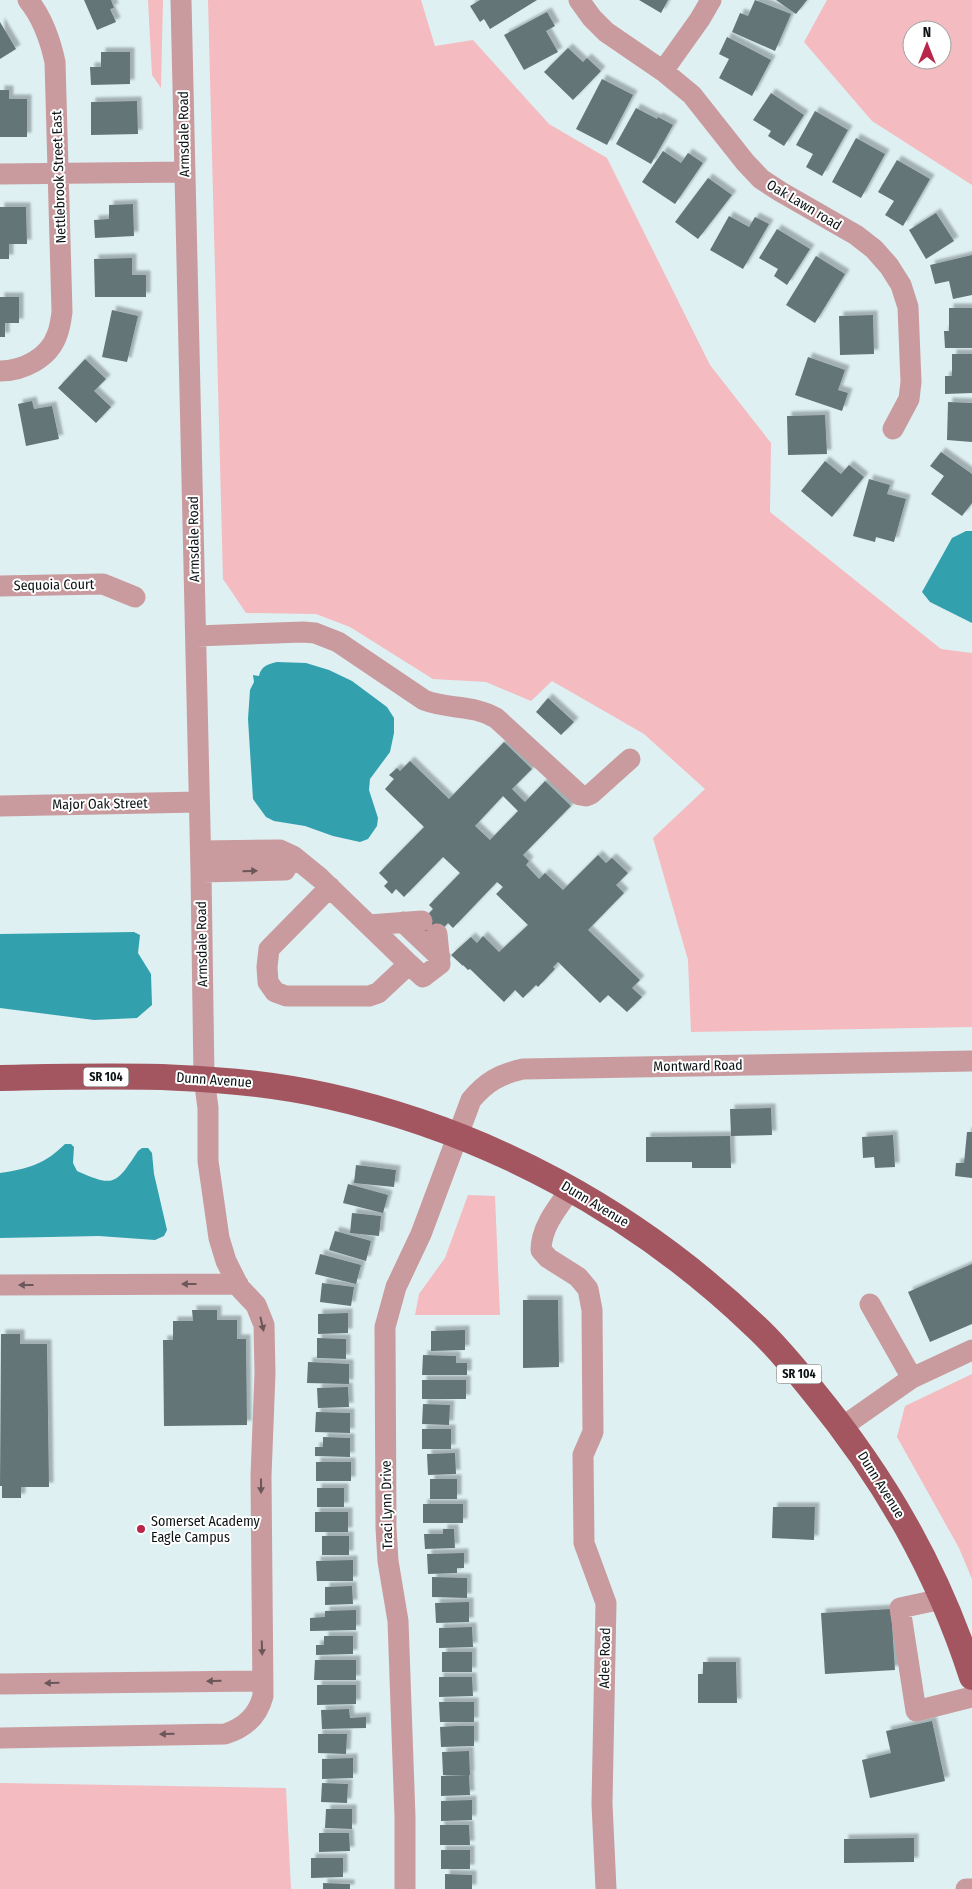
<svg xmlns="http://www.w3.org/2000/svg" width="972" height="1889" viewBox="0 0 972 1889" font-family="'Fira Sans Condensed',sans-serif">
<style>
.green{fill:#f4bbc0;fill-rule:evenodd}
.water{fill:#33a0ae}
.building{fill:#647476;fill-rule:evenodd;filter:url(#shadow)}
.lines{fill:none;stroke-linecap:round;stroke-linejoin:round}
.minor{stroke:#c99b9f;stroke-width:21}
.major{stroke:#a45660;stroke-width:26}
.oneway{fill:#6b575a}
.poi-dot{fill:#b8274a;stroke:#fff;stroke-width:2}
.labels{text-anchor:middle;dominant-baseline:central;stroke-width:4;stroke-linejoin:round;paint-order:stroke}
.shield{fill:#fff;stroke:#565a5a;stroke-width:1}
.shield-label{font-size:12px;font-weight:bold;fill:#0d1314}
.street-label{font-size:14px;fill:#0d1314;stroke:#fff}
.poi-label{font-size:14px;fill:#0d1314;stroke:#fff;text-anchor:start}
</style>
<defs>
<filter id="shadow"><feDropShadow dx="4.5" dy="-4.5" stdDeviation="1" flood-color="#0004"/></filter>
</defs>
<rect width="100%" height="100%" fill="#def0f2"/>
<!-- green -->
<path class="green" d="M148,0h15l-2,88 -9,-13z
M208,0h213l14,46 38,-6 76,84 58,34 103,207 61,78 -1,69 171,137 31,4v374l-281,5 -3,-72 -35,-122 52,-49 -61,-55 -92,-53 -21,20 -45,-19 -53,-3 -83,-52 -34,-13 -70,-1 -23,-34z
M827,0h145v185l-100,-64 -68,-79zM912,30h30v30h-30z
M468,1195l27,1 5,119h-85l4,-21 26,-36z
M972,1374v205l-13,-31 -62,-111 8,-31z
M0,1783l286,5 5,101h-291z"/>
<!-- water -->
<path class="water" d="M966,531h6v92l-42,-21 -8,-10 30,-54z
M277,662l29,1 23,7 23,11 35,26 7,11v15l-4,19 -20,27 -1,11 9,28 -1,8 -9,13 -8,3 -27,-6 -28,-10 -31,-5 -8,-4 -13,-18 -5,-80 2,-29 4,-8 -1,-7 6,1c2,-10 9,-12 18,-14z
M134,932l6,3 -2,18 13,21 1,31 -15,13 -43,2 -94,-12v-74z
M65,1144h6l3,3 -1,16 4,8c38,17 39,13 61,-20l4,-3h6l4,5 2,21 13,56 -3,6 -9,4 -56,-4 -99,2v-65c28,-4 45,-9 65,-29z"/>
<!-- building -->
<path class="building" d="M84,0h27l3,8 -4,1 6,13 -19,8z
M480,0h57l-47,29 -6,-10 -4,3 -10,-16z
M639,0h29l-7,13z
M755,0l36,14 -16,37 -43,-19 8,-19 8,3z
M776,0h31l-11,14z
M547,12l8,14 -9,5 12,21 -34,18 -20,-35z
M0,22l16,27 -16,10z
M727,37l44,23 -19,36 -33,-18 10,-19 -10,-5z
M568,48l15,14 4,-4 14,13 -28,29 -29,-28z
M101,52h29v32l-39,1 -1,-18h11z
M602,79l31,16 -26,50 -31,-16z
M0,90h9v9h18v38h-27z
M771,93l33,22 -20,31 -16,-10 3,-5 -18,-11z
M137,101l1,33 -47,1v-33z
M636,108l21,11 1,-2 15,8 -22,39 -35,-20z
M815,111l33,19 -26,46 -16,-9 7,-13 -17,-9z
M856,138l29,16 -24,44 -29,-16z
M663,151l18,12 7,-10 15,10 -28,41 -33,-22z
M897,160l33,19 -27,47 -18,-11 9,-14 -16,-9z
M708,178l24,17 -34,44 -23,-17z
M133,204l1,32 -39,2 -1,-18 15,-1v-14z
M0,207h26l1,37h-18v15h-9z
M936,213l18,28 -28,18 -17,-29z
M729,216l20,11 6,-10 14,7 -26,45 -33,-19z
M777,229l33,20 -23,36 -13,-9 4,-7 -19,-11z
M972,255v40l-19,4 -4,-18 -14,3 -5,-19z
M816,256l29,18 -30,49 -29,-18z
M132,258v17h14v22h-51l-1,-38z
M0,297h19v26h-14v14h-5z
M949,308h23v40h-27l-1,-17h5z
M112,310l26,6 -11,46 -25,-5z
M873,315l1,39 -34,1 -1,-39z
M952,354h20v39l-27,1v-18h7z
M808,357l37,13 -7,20 10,3 -6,18 -47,-16z
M85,359l21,20 -12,12 17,16 -15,16 -38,-35z
M32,401l2,8 18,-3 7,33 -33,7 -8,-42z
M948,402l24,1v39l-25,-2z
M825,415l2,39 -39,1 -1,-39z
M941,452l31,22v29l-10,13 -31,-22 13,-18 -14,-10z
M825,461l16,13 8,-9 15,12 -32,40 -31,-26z
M869,479l21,6 -3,9 19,5 -12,43 -18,-5 -1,5 -22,-6z
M548,698l26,24 -13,13 -25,-23z
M504,742l28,27 -20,20 13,13 20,-21 26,25 -48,49 6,6 -3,4 13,14 6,-6 18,17 35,-35 8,8 6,-5 16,15 -12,12 8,8 -36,37 52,50 -8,8 10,9 -15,15 -19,-17 -8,8 -42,-41 -5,5 2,2 -17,18 -2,-2 -13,13 -8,-8 -11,12 -34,-33 -2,1 -5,-5v1l-12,-11 20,-18 6,6 6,-7 16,16 29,-27 -32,-31 7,-7 -6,-5 -44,46 -5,-5 -16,17 -15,-14 16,-17 -4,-4 31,-32 -17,-16 -39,40 -8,-8 -4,5 -8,-8 4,-4 -9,-9 45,-46 -39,-38 9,-10 -5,-4 8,-7 3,3 10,-10 39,38zM503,796l15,15 -28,29 -15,-14z
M771,1108l1,27 -41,1 -1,-27z
M967,1132h5v46l-17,-2 1,-13h8z
M893,1135l2,32 -20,1 -1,-11 -11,1 -1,-21z
M730,1136l1,32h-39v-6h-46v-25z
M356,1165l40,5 -2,17 -40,-4z
M348,1184l40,11 -5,18 -40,-10z
M352,1213l29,3 -2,20 -29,-3z
M335,1231l36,10 -5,20 -37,-11z
M320,1254l41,11 -5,19 -41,-10z
M972,1264v60l-42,18 -22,-50z
M322,1283l32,4 -3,19 -31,-4z
M523,1300h35l1,67 -36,1z
M192,1310h25v10h20v19h9l1,86 -83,1 -1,-86h10v-19h20z
M348,1313v20l-30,1v-20z
M465,1330v20l-34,1v-20z
M1,1334h19v10h27l2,143h-28v11h-19v-12h-2z
M317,1338l29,1v20l-29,-1z
M423,1355l33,1v7h11v12h-45z
M308,1362l41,2v20l-42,-1z
M422,1380h44v19h-44z
M348,1387l1,20 -31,1 -1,-20z
M423,1404l27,1 -1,20 -27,-1z
M316,1412l34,1v20l-35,-1z
M422,1429h29v20h-29z
M323,1437l27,1v19l-35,-1v-9h8z
M455,1453l1,21 -28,1 -1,-21z
M316,1462h35v19h-35z
M430,1479h27v20h-27z
M317,1488h27v19h-27z
M423,1504h40v19h-40z
M773,1507h42l-1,33 -42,-2z
M315,1512h33v20h-33z
M443,1529h11l1,19 -30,1 -1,-15h19z
M322,1536h27v19h-27z
M464,1553v15h-7v5l-29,1 -1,-20z
M353,1560v21h-36l-1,-20z
M432,1577l35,1v20l-35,-1z
M352,1586l1,18 -28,1v-18z
M469,1602v20l-33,1 -1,-20z
M891,1609l4,61 -70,4 -4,-61z
M356,1610v20l-46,1v-13l15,-1v-6z
M472,1627l1,20 -34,1v-20z
M324,1636h29v18l-37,1v-10h8z
M442,1652h30v20h-30z
M315,1660h41v20h-42z
M703,1662h33l1,41h-39v-29h5z
M439,1677h33l1,19 -34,1z
M317,1685h39v19l-39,1z
M439,1702h35v20h-34z
M349,1709l1,9 16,-1v11l-44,1 -1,-19z
M932,1721l13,60 -75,17 -8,-38 29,-7 -5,-22z
M457,1726h17v20l-33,1 -1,-20z
M318,1734h29l-1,20 -28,-1z
M469,1751l1,24h-27l-1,-23z
M353,1758v20l-31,1v-20z
M469,1775l1,20 -29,1v-20z
M322,1783l26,1 -1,19 -26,-1z
M472,1800v20l-31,1v-20z
M326,1809h26v20l-27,-1z
M440,1825h29l1,20h-30z
M319,1833h30l1,18 -31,1z
M914,1838v24l-70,1v-24z
M441,1850h29v19h-29z
M311,1858h32v19l-32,1z
M445,1874l27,1v14h-27z
M323,1883l27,1v5h-27z"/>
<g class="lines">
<!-- minor -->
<path class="minor" d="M579,0l13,18 14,14 57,39 29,24 53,67 16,17 20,13 75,43 18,14 15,17 12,19 7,22 3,75 -2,17 -16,30
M663,71l37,-52 11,-19
M0,174l185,-2
M0,371c23,0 49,-13 57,-36 3,-7 4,-15 5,-23l-7,-250c-5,-23 -12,-44 -27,-62
M0,586l103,-2 32,13
M196,636l107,-4 12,1 23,9 86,58c26,10 47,4 72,18l84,77 6,1 5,-2 39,-35
M0,806l199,-4
M201,851l79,-1 13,6 27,22 89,86 -31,29 -9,3h-83l-11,-4 -7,-10 -1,-15 2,-18 61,-62
M201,872l84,-2 8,-14
M403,922l37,35
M369,925l53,-4
M409,964l14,13 17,-13 -3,-30
M571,1189c-13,18 -30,38 -30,61l7,8 30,19 10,12 4,21 1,122 -10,23 1,88 22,60 -4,201 4,85
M0,1285l238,-1
M870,1304l42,74
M842,1427l70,-49 60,-28
M942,1599l-42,9 16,103 56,-14
M0,1684l263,-3
M0,1738l225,-4c20,-6 33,-19 38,-38l-2,-220 4,-103 -1,-48 -8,-20 -17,-18 -13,-26 -7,-23 -11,-77v-53l-4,-30 -3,-206 -20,-872
M405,1889v-72l-7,-196 -10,-60 -2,-33 -1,-201 11,-40 25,-53 50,-134c15,-18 29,-26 52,-31l449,-8
M966,1889h6"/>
<!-- major -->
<path class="major" d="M0,1078c110,-2 220,-6 328,18 161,36 308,116 427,230 21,19 40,43 58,65 72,88 124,178 159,286"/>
</g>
<!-- one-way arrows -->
<defs><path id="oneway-solid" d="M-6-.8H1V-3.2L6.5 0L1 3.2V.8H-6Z" transform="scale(1.25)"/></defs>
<g class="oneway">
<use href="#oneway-solid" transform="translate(250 871) rotate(-2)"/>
<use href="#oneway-solid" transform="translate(189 1284) rotate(180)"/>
<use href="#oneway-solid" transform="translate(26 1285) rotate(180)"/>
<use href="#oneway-solid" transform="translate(262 1324) rotate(77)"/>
<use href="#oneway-solid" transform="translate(261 1486) rotate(90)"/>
<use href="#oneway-solid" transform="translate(262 1648) rotate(88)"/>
<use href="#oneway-solid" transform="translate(214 1681) rotate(179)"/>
<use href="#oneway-solid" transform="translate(52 1683) rotate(179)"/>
<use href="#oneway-solid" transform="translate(167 1734) rotate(179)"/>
</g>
<!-- markers -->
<circle class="poi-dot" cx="141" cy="1529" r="5"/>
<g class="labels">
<!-- shield labels -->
<g class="shield">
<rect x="83.5" y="1067.5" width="45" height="19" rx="4"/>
<rect x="776.5" y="1364.5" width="45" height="19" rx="4"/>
</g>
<g class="shield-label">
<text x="106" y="1077">SR 104</text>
<text x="799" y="1374">SR 104</text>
</g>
<!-- street labels -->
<g class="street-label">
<text transform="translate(184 134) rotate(-91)">Armsdale Road</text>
<text transform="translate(59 177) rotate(-92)">Nettlebrook Street East</text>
<text transform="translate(804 205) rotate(31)">Oak Lawn road</text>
<text transform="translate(194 539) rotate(-91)">Armsdale Road</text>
<text transform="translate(54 585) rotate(-1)">Sequoia Court</text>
<text transform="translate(100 804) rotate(-1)">Major Oak Street</text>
<text transform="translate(202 944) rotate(-91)">Armsdale Road</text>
<text transform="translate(698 1066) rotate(-1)">Montward Road</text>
<text transform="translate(214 1080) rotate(4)">Dunn Avenue</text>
<text transform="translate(595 1204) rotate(31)">Dunn Avenue</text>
<text transform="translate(881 1485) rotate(58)">Dunn Avenue</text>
<text transform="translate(387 1505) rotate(-91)">Traci Lynn Drive</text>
<text transform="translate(605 1658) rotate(-89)">Adee Road</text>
</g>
<!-- poi labels -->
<g class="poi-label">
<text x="151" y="1521">Somerset Academy<tspan x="151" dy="16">Eagle Campus</tspan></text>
</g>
</g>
<!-- north arrow -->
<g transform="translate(927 45)"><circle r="24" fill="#ffffff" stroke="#9ea1a1"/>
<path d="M0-4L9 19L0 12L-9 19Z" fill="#b8274a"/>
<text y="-8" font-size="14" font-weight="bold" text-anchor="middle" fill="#0d1314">N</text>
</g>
</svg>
